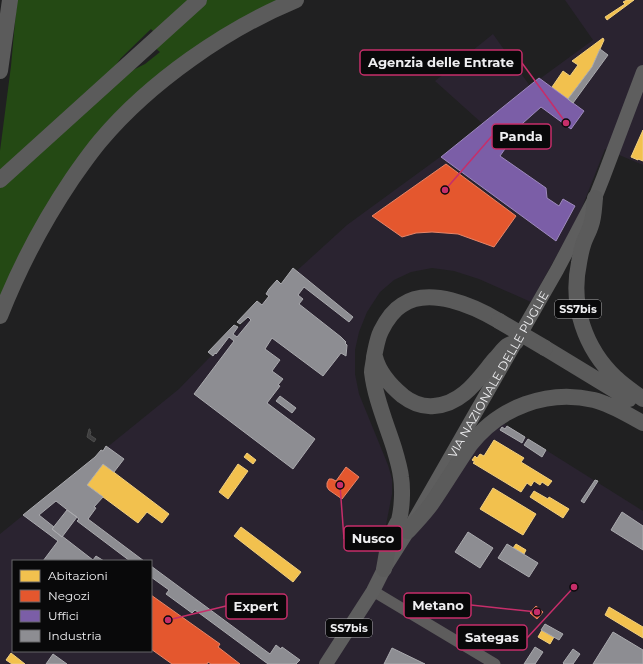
<svg xmlns="http://www.w3.org/2000/svg" width="643" height="664" viewBox="0 0 643 664" font-family="Montserrat,sans-serif">
<style>
.commercial{fill:#2a2330;fill-rule:evenodd}
.green{fill:#244914}
.homes{fill:#f2c14e;stroke:#f1cf7f}
.shops{fill:#e4572e;stroke:#e78568}
.offices{fill:#7b5ea7;stroke:#9e8abd}
.industry{fill:#8d8d92;stroke:#aaaaae}
.building{fill:#3e3e3f;stroke:#4c4c4c}
.lines{fill:none;stroke-linecap:round;stroke-linejoin:round}
.minor{stroke:#5d5c5c;stroke-width:11}
.major{stroke:#5e5e5e;stroke-width:14}
.highway{stroke:#5b5b5b;stroke-width:16}
.highway-bridge{stroke:#5b5b5b;stroke-width:16}
.labels{text-anchor:middle;dominant-baseline:central;stroke-width:4;stroke-linejoin:round;paint-order:stroke}
.shield{fill:#09090a;stroke:#aaaaac;stroke-width:1}
.shield-label{font-size:11px;font-weight:bold;fill:#efeff1}
.street-label{font-size:12px;fill:#efeff1;stroke:#09090a}
.leader{fill:none;stroke:#c62e6a;stroke-width:1.5}
.callout-dot{fill:#c62e6a;stroke:#09090a;stroke-width:1.5}
.callout{fill:#09090a;stroke:#c62e6a;stroke-width:1.5}
.callout-label{font-size:13px;text-anchor:middle;font-weight:bold;fill:#efeff1}
</style>
<rect width="100%" height="100%" fill="#202021"/>
<!-- commercial -->
<path class="commercial" d="M565,0h78v165l-38,-16 -26,66 -48,87 -52,-23 -25,-8 -22,-3 -21,4 -17,8 -14,12 -13,20 -8,20 -4,18v24l4,20 29,71 4,14v15l-7,36 27,5 75,-101 16,-11 140,88v153h-643v-130l179,-145 90,-93 78,-71 137,-100 -49,-44 58,-47 37,52 63,-46zM13,561h138v90h-138z"/>
<!-- green -->
<path class="green" d="M17,0h174l-35,34 -5,-5 -30,29 -13,18 -108,95v-20l11,-85z
M207,0h75l-156,107 -126,199v-119l125,-113 20,-10 15,-12 -6,-5z"/>
<!-- homes -->
<path class="homes" d="M627,0h7l-27,20 -2,-3 20,-13 -2,-2z
M603,38l1,2 -12,27 -24,32 -16,-12 11,-16 7,5 8,-11 -6,-4z
M643,130v31l-5,-2v1l-7,-3z
M494,440l30,18 -3,4 31,19 -4,5 -6,-4 -2,3 -6,-4 -3,5 -4,-3 -6,9 -48,-29 2,-1 -3,-2 3,-4 2,2 3,-4 4,2z
M247,453l9,7 -3,4 -9,-7z
M103,464l66,50 -7,9 -15,-11 -9,11 -51,-38z
M238,464l10,7 -20,28 -9,-7z
M493,488l43,26 -13,21 -43,-26z
M534,491l14,8 1,-2 20,12 -6,9 -33,-21z
M241,527l60,45 -8,10 -59,-46z
M516,544l10,6 -2,4 -11,-6z
M609,607l34,20v11l-38,-23z
M542,630l12,7 -4,7 -12,-7z
M11,653l14,11h-13l-6,-4z"/>
<!-- shops -->
<path class="shops" d="M446,164l70,52 -22,31 -36,-13 -26,-2 -16,1 -14,4 -30,-21z
M346,467l13,10 -17,22 -13,-9 -2,-3v-4l2,-4h3l4,2z
M151,595l69,49 -2,3 22,17h-29l-3,-2 -1,2h-35l-21,-15z
M536,606l7,6 -6,7 -7,-6z"/>
<!-- offices -->
<path class="offices" d="M539,78l45,33 -13,18 -30,-22 -18,16 -23,33 46,32 1,10 12,8 4,-7 12,7 -19,35 -115,-84z"/>
<!-- industry -->
<path class="industry" d="M600,49l8,6 -35,48 -5,-4 24,-32z
M293,268l60,49 -4,5 -45,-35 -6,8 5,4 -4,5 42,33 5,5 -1,1 2,2 -1,11 -5,-3 -18,23 -51,-38 -7,11 15,11 -8,11 11,8 -5,6 2,1 -13,17 48,36 -22,30 -99,-75 40,-53 -5,-4 -13,17 -1,-1 -2,3 -5,-4 26,-27 4,2 -5,7 4,3 14,-17 -3,-3 -8,7 -3,-2 20,-21 5,4 7,-9 -3,-2 3,-5 8,-9 4,4z
M280,396l16,12 -4,5 -16,-12z
M507,426l18,11 -3,6 -22,-13 2,-3 3,2z
M528,439l18,11 -4,7 -18,-12z
M106,446l18,13 -10,13 -11,-8 -16,21 16,12 -9,10 2,1 -8,11 56,42h-14l-53,-40 2,-2 -23,-18 -17,14 15,12 -2,2 10,8v-1l31,24 3,-4 8,5h-61l15,-20 -35,-26 72,-58 6,-7 2,1z
M595,480l3,1 -14,22 -3,-2z
M67,510l10,7 -15,20 -10,-8z
M622,512l21,14v24l-32,-20z
M468,532l25,16 -13,20 -25,-16z
M507,544l31,19 -9,14 -31,-19z
M151,566l119,88 6,-9 5,4 1,-2 18,13 -4,4h-28l-73,-54 -3,3 -26,-19 3,-4 -18,-13z
M545,624l18,10 -4,6 -18,-10z
M613,632l30,18v14h-50z
M535,647l8,5 -8,12h-11z
M392,648l33,16h-41z
M573,649l7,5 -7,10h-9l-1,-1z
M53,654l14,10h-21z"/>
<!-- building -->
<path class="building" d="M89,429h1v2l1,1 -1,3 6,4 -2,3 -7,-5z"/>
<g class="lines">
<!-- minor -->
<path class="minor" d="M373,591l122,73"/>
<!-- major -->
<path class="major" id="s1" d="M326,664l47,-73 11,-22 24,-38 149,-261 38,-72 8,-20 40,-106"/>
<!-- highway -->
<path class="highway" d="M0,71l10,-71
M0,180l199,-180
M595,198c-1,9 -1,19 -4,27 -2,7 -6,13 -8,20 -2,6 -3,12 -4,18 -9,42 6,86 37,115 8,8 18,14 27,21
M0,316c19,-48 43,-94 72,-137 9,-13 18,-26 29,-39 49,-58 125,-111 195,-140
M545,348l84,51
M375,357c4,16 16,29 28,39 9,7 20,11 31,10 29,-2 44,-27 61,-47 4,-4 8,-10 12,-13 3,-2 6,-3 9,-4
M408,531c8,-9 17,-18 24,-28 13,-19 25,-39 38,-58 29,-38 78,-56 124,-45 17,4 34,15 49,23
M384,569c2,-10 3,-20 6,-30 2,-6 6,-13 9,-19 3,-11 4,-31 2,-43 -1,-9 -4,-19 -7,-29 -8,-25 -19,-50 -22,-76 0,-5 2,-10 2,-15 2,-9 3,-18 7,-26 5,-10 11,-20 21,-26 27,-19 72,1 97,16"/>
<!-- highway-bridge -->
<path class="highway-bridge" d="M499,321l46,27"/>
</g>
<g class="labels">
<!-- shield labels -->
<g class="shield">
<rect x="555" y="300" width="46" height="18" rx="3"/>
<rect x="326" y="619" width="46" height="18" rx="3"/>
</g>
<g class="shield-label">
<text x="578" y="309">SS7bis</text>
<text x="349" y="628">SS7bis</text>
</g>
<!-- street labels -->
<g class="street-label">
<text stroke="none"><textPath href="#s1" startOffset="337">VIA NAZIONALE DELLE PUGLIE</textPath></text>
</g>
</g>
<!-- callouts -->
<path class="leader" d="M566 123L522 63M445 190L492 136M340 485L344 539M537 612L471 605M168 620L226 606M574 587L527 638"/>
<g class="callout-dot">
<circle cx="566" cy="123" r="4"/>
<circle cx="445" cy="190" r="4"/>
<circle cx="340" cy="485" r="4"/>
<circle cx="537" cy="612" r="4"/>
<circle cx="168" cy="620" r="4"/>
<circle cx="574" cy="587" r="4"/>
</g>
<g class="callout">
<rect x="360" y="50" width="162" height="25" rx="4"/>
<rect x="492" y="124" width="59" height="25" rx="4"/>
<rect x="344" y="526" width="58" height="25" rx="4"/>
<rect x="404" y="593" width="67" height="25" rx="4"/>
<rect x="226" y="594" width="61" height="25" rx="4"/>
<rect x="457" y="625" width="70" height="25" rx="4"/>
</g>
<g class="callout-label">
<text x="441" y="67">Agenzia delle Entrate</text>
<text x="521" y="141">Panda</text>
<text x="373" y="543">Nusco</text>
<text x="438" y="610">Metano</text>
<text x="256" y="611">Expert</text>
<text x="492" y="642">Sategas</text>
</g>
<!-- legend -->
<rect x="12" y="560" width="140" height="92" fill="#09090a" stroke="#656566"/>
<rect x="20" y="570" width="20" height="12" fill="#f2c14e" stroke="#656566"/>
<text x="48" y="580" font-size="12" fill="#efeff1">Abitazioni</text>
<rect x="20" y="590" width="20" height="12" fill="#e4572e" stroke="#656566"/>
<text x="48" y="600" font-size="12" fill="#efeff1">Negozi</text>
<rect x="20" y="610" width="20" height="12" fill="#7b5ea7" stroke="#656566"/>
<text x="48" y="620" font-size="12" fill="#efeff1">Uffici</text>
<rect x="20" y="630" width="20" height="12" fill="#8d8d92" stroke="#656566"/>
<text x="48" y="640" font-size="12" fill="#efeff1">Industria</text>
</svg>
